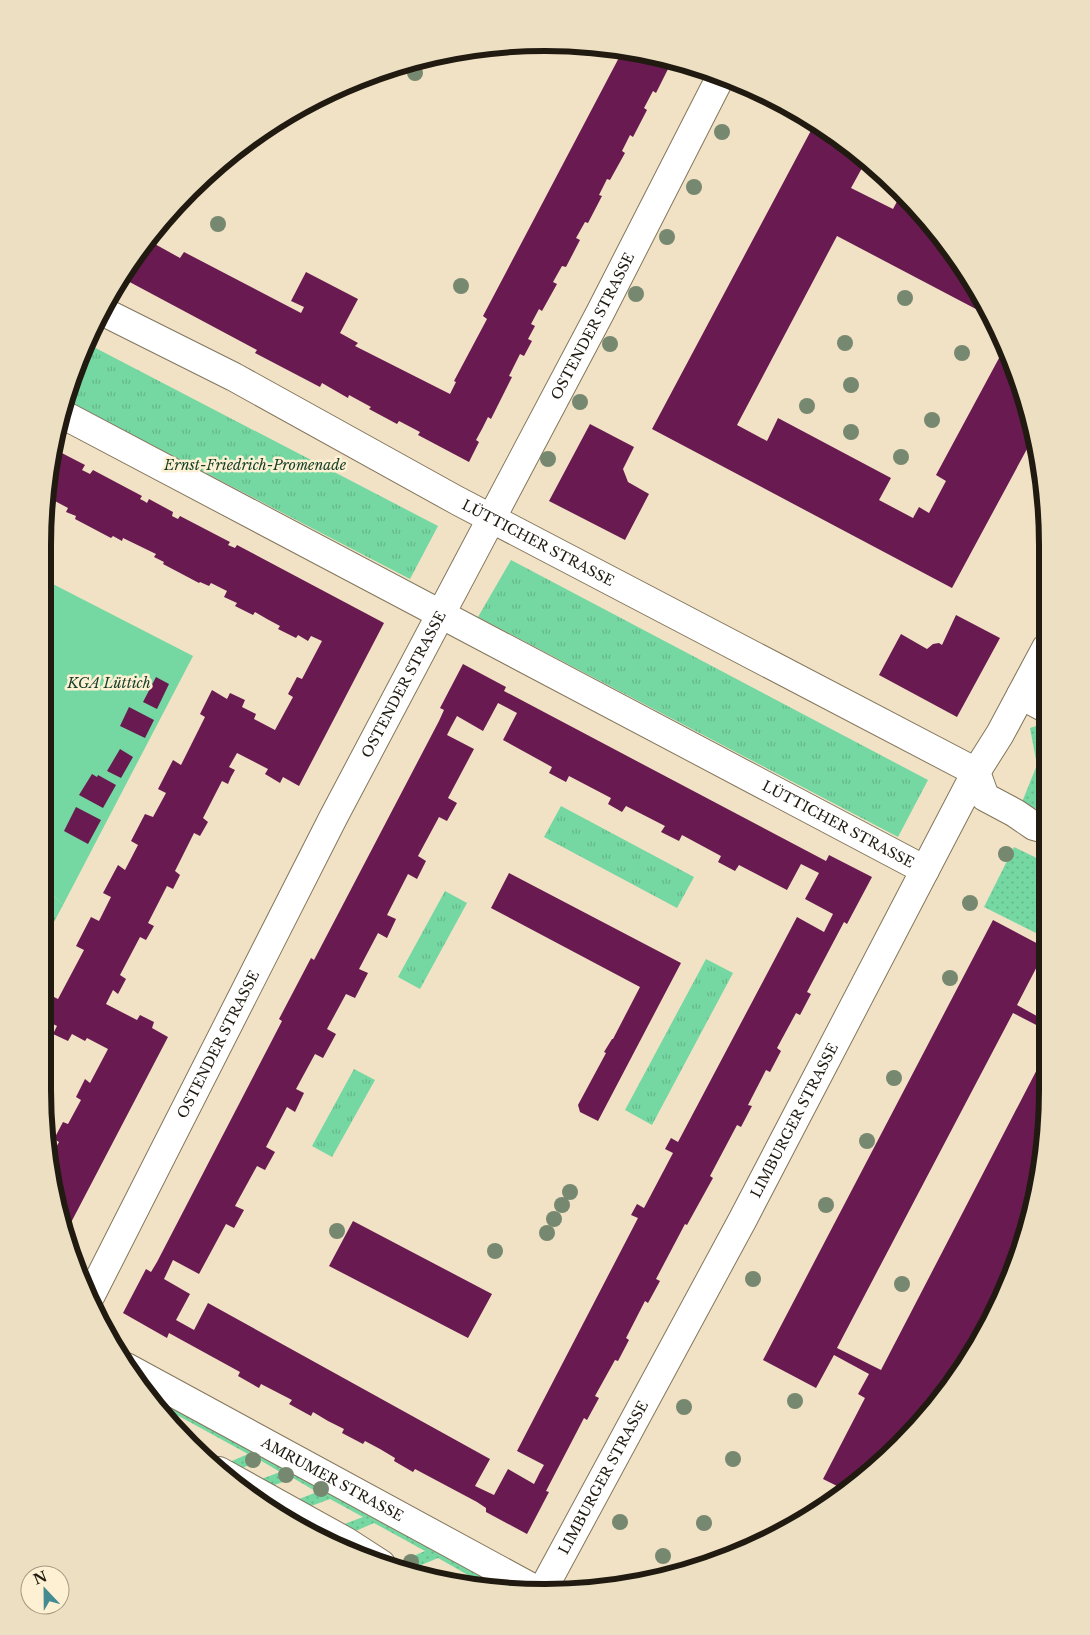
<svg xmlns="http://www.w3.org/2000/svg" width="1090" height="1635" viewBox="0 0 1090 1635" font-family="'Libre Baskerville',serif">
<style>
.grass{fill:url(#grass-dots)}
.park{fill:url(#park-tufts)}
.garden{fill:#75d7a1}
.building{fill:#691b51;fill-rule:evenodd}
.lines{fill:none;stroke-linecap:round;stroke-linejoin:round}
.minor-casing{stroke:#83765c;stroke-width:30}
.major-casing{stroke:#83765c;stroke-width:30}
.minor{stroke:#fff;stroke-width:28}
.major{stroke:#fff;stroke-width:28}
.tree{fill:#76886f}
.labels{text-anchor:middle;dominant-baseline:central;stroke-width:5;stroke-linejoin:round;paint-order:stroke}
.street-label{font-size:14px;fill:#201a10;stroke:#fef0d2}
.park-label{font-size:14px;font-style:italic;fill:#123e28;stroke:#fef0d2}
.rim{fill:none;stroke:#201a10;stroke-width:6}
</style>
<defs>
<pattern id="grass-dots" width="8" height="8" patternUnits="userSpaceOnUse" patternTransform="scale(1.25)"><rect width="8" height="8" fill="#75d7a1"/><path d="M2 2h.1M6 6h.1" fill="none" stroke="#65b88a" stroke-width="1.8" stroke-linecap="round"/></pattern>
<pattern id="park-tufts" width="24" height="20" patternUnits="userSpaceOnUse" patternTransform="scale(1.25)"><rect width="24" height="20" fill="#75d7a1"/><path d="M3 7l-1-3M5 7V3M7 7l1-3M15 17l-1-3M17 17v-4M19 17l1-3" fill="none" stroke="#65b88a"/></pattern>
</defs>
<rect width="100%" height="100%" fill="#f1e2c5"/>
<!-- grass -->
<path class="grass" d="M1045,723v81l-4,7 -19,-9 15,-37 -7,-37z
M1014,847l31,15 -1,75 -60,-30z
M136,1380l367,201 -4,8 -20,-3 5,-2 -46,-26 -24,10 -12,-7 23,-10 -51,-28 -23,10 -12,-7 24,-9 -33,-18 -24,9 -12,-7 23,-9 -24,-14 -26,10 -11,-7 24,-9 -20,-12 -24,11 -11,-7 23,-10 -93,-51z"/>
<!-- park -->
<path class="park" d="M86,343l352,183 -28,53 -345,-179 4,-16z
M511,560l417,220 -30,57 -420,-220z
M561,806l133,71 -17,31 -133,-71z
M47,889l16,16 -16,30z
M445,891l22,12 -47,86 -22,-12z
M706,959l27,14 -81,152 -27,-15z
M354,1069l21,11 -43,77 -20,-11z"/>
<!-- garden -->
<path class="garden" d="M47,581l146,75 -130,249 -16,-16z"/>
<!-- building -->
<path class="building" d="M623,50l46,10 -2,4 3,1 -14,28 -3,-2 -9,17 3,2 -14,27 -3,-2 -8,16 3,2 -15,27 -3,-1 -8,16 3,1 -14,27 -3,-1 -9,16 4,2 -14,27 -4,-1 -9,16 4,2 -15,27 -3,-2 -8,15 4,2 -7,13 4,2 -8,15 -4,-2 -11,22 3,1 -21,42 -3,-2 -6,12 -6,11 3,2 -10,20 -51,-27 2,-3 -21,-11 -2,3 -28,-15 2,-2 -22,-12 -1,3 -26,-15 -2,4 -65,-34 2,-3 -133,-71 26,-40 4,2 -1,2 27,15 4,-6 117,61 3,-6 -13,-6 15,-29 52,27 -18,34 18,10 -3,3 95,48 6,-12 -2,-1 33,-62 -4,-3z
M815,123l55,40 -4,8 -4,-3 -11,20 42,21 8,-15 43,45 49,79 -156,-82 -100,189 30,16 11,-23 113,60 -12,22 34,18 6,-11 10,6 17,-32 -10,-6 69,-128 25,68 4,21 -82,152 -300,-159z
M590,424l44,23 -11,22 5,13 21,12 -24,46 -76,-39z
M54,449l31,16 -3,5 8,4 3,-4 49,26 -2,3 4,2 3,2 2,-4 24,13 -1,4 6,3 2,-3 50,26 -2,3 7,3 2,-3 147,78 -85,163 -16,-9 -3,6 -15,-9 3,-5 -31,-16 -8,14 6,3 -4,7 -3,7 -6,-3 -19,37 5,4 -8,14 -6,-3 -19,38 5,4 -7,14 -6,-3 -19,37 6,3 -8,14 -6,-3 -20,38 6,4 -8,15 -5,-4 -7,14 31,16 3,-5 14,7 -2,6 16,9 -103,197 -18,-83v-1l6,3 6,-11 -5,-3 9,-17 5,2 13,-24 -5,-3 9,-18 5,4 18,-34 -21,-11 -2,3 -13,-7 -4,7 -15,-7 4,-8 -10,-5v-14l5,-11 6,3 26,-49 -8,-4 15,-29 8,4 12,-24 -8,-4 15,-28 7,5 13,-25 -7,-4 14,-27 8,3 13,-24 -8,-4 15,-29 8,5 24,-48 -5,-3 12,-24 15,9 3,-6 15,7 -3,7 14,7 -2,5 21,11 18,-33 -5,-3 9,-17 5,2 20,-38 -11,-5 -3,5 -10,-6 -2,3 -18,-9 2,-3 -13,-7 -12,-7 -2,3 -18,-9 2,-3 -13,-6 3,-6 -16,-8 -2,3 -9,-4 -1,1 -36,-19 1,-2 -10,-5 2,-3 -33,-16 -1,3 -9,-5 -2,2 -36,-19 1,-3 -10,-4 2,-4 -15,-8 -6,10v-31z
M956,615l44,23 -43,79 -78,-42 22,-41 26,15 6,-5 6,-1 3,2z
M463,664l43,23 -2,4 322,170 3,-6 43,22 -25,47 -3,-2 -37,70 4,2 -11,21 -4,-2 -19,35 4,3 -11,21 -4,-2 -18,35 4,1 -11,21 -4,-2 -27,51 3,2 -26,47 -2,-1 -29,55 4,2 -12,22 -3,-2 -19,37 3,2 -11,21 -3,-1 -20,36 4,2 -12,22 -3,-2 -13,25 -25,48 3,1 -22,42 -41,-22v-4l-9,-6 -62,-33 -2,3 -19,-11 1,-3 -15,-9 -15,-8 -2,3 -21,-11 2,-4 -16,-8 -15,-9 -2,4 -22,-12 3,-4 -31,-16 -2,4 -21,-12 2,-4 -62,-34 -9,-5 -2,5 -44,-25 23,-44 5,3 6,-10 125,-241 -3,-2 32,-61 3,2 125,-239 5,-11 -4,-2zM498,703l19,10 -14,27 49,27 -3,6 17,9 3,-6 42,22 -3,6 14,8 4,-6 39,20 -4,6 18,9 3,-6 39,21 -3,6 17,9 4,-6 48,25 14,-26 18,9 -14,26 28,15 -9,18 -27,-15 -119,225 -7,-4 -6,11 8,4 -29,55 -7,-4 -6,11 7,3 -121,233 27,14 -4,7 -6,12 -26,-15 -14,26 -19,-9 15,-27 -282,-156 -14,27 -18,-10 14,-26 -26,-15 9,-19 26,14 27,-50 8,4 10,-18 -9,-4 22,-40 8,4 10,-18 -9,-5 21,-40 8,5 9,-19 -8,-4 19,-35 8,4 13,-24 -9,-5 19,-35 9,4 13,-25 -9,-4 19,-36 9,5 9,-19 -9,-4 21,-41 9,5 9,-18 -8,-5 21,-39 8,4 10,-18 -9,-5 26,-49 -27,-14 4,-8 6,-11 26,15z
M156,677l13,7 -12,25 -14,-7z
M129,707l25,13 -9,18 -25,-12z
M120,749l13,8 -12,21 -14,-7z
M92,774l5,3 1,-2 18,10 -13,23 -24,-13z
M76,807l25,13 -13,24 -24,-13z
M509,873l172,90 -83,158 -18,-9 -2,-7 28,-52 -2,-1 8,-13h1l27,-52 -149,-79z
M993,920l51,27v6l-27,52 27,15v9l-31,-16 -176,335 44,22 163,-314 -1,100 -13,64 -14,39 -56,106 -37,57 -76,69 -24,-12 42,-81 -7,-4 11,-20 -35,-19 -18,33 -53,-28z
M353,1221l139,73 -24,44 -139,-72z"/>
<g class="lines">
<!-- minor casing -->
<g class="minor-casing">
<g id="minor">
<path id="s1" d="M102,311l132,66 224,124 518,271"/>
<path id="s2" d="M62,414l863,456"/>
<path d="M1021,695l24,13"/>
<path d="M976,772l9,25 30,16 19,13 11,3"/>
<path id="s3" d="M91,1295l242,-477 267,-505 121,-237"/>
<path id="s4" d="M542,1591l201,-372 233,-447 24,-38 46,-86"/>
</g>
</g>
<!-- major casing -->
<g class="major-casing">
<g id="major">
<path id="s5" d="M126,1367l412,224"/>
<path d="M219,1471l128,71 34,22"/>
</g>
</g>
<!-- minor -->
<use href="#minor" class="minor"/>
<!-- major -->
<use href="#major" class="major"/>
</g>
<!-- trees -->
<g class="tree">
<circle cx="415" cy="73" r="8"/>
<circle cx="722" cy="132" r="8"/>
<circle cx="694" cy="187" r="8"/>
<circle cx="218" cy="224" r="8"/>
<circle cx="667" cy="237" r="8"/>
<circle cx="461" cy="286" r="8"/>
<circle cx="636" cy="294" r="8"/>
<circle cx="905" cy="298" r="8"/>
<circle cx="845" cy="343" r="8"/>
<circle cx="610" cy="344" r="8"/>
<circle cx="962" cy="353" r="8"/>
<circle cx="851" cy="385" r="8"/>
<circle cx="580" cy="402" r="8"/>
<circle cx="807" cy="406" r="8"/>
<circle cx="932" cy="420" r="8"/>
<circle cx="851" cy="432" r="8"/>
<circle cx="901" cy="457" r="8"/>
<circle cx="548" cy="459" r="8"/>
<circle cx="1006" cy="854" r="8"/>
<circle cx="970" cy="903" r="8"/>
<circle cx="950" cy="978" r="8"/>
<circle cx="894" cy="1078" r="8"/>
<circle cx="867" cy="1141" r="8"/>
<circle cx="570" cy="1192" r="8"/>
<circle cx="562" cy="1205" r="8"/>
<circle cx="826" cy="1205" r="8"/>
<circle cx="554" cy="1219" r="8"/>
<circle cx="337" cy="1231" r="8"/>
<circle cx="547" cy="1233" r="8"/>
<circle cx="495" cy="1251" r="8"/>
<circle cx="753" cy="1279" r="8"/>
<circle cx="902" cy="1284" r="8"/>
<circle cx="795" cy="1401" r="8"/>
<circle cx="684" cy="1407" r="8"/>
<circle cx="733" cy="1459" r="8"/>
<circle cx="253" cy="1460" r="8"/>
<circle cx="286" cy="1475" r="8"/>
<circle cx="321" cy="1489" r="8"/>
<circle cx="620" cy="1522" r="8"/>
<circle cx="704" cy="1523" r="8"/>
<circle cx="663" cy="1556" r="8"/>
<circle cx="411" cy="1562" r="8"/>
</g>
<g class="labels">
<!-- street labels -->
<g class="street-label">
<text stroke="none"><textPath href="#s3" startOffset="1091">OSTENDER STRASSE</textPath></text>
<text stroke="none"><textPath href="#s1" startOffset="494">LÜTTICHER STRASSE</textPath></text>
<text stroke="none"><textPath href="#s3" startOffset="686">OSTENDER STRASSE</textPath></text>
<text stroke="none"><textPath href="#s2" startOffset="878">LÜTTICHER STRASSE</textPath></text>
<text stroke="none"><textPath href="#s3" startOffset="281">OSTENDER STRASSE</textPath></text>
<text stroke="none"><textPath href="#s4" startOffset="534">LIMBURGER STRASSE</textPath></text>
<text stroke="none"><textPath href="#s4" startOffset="129">LIMBURGER STRASSE</textPath></text>
<text stroke="none"><textPath href="#s5" startOffset="235">AMRUMER STRASSE</textPath></text>
</g>
<!-- park labels -->
<g class="park-label">
<text x="255" y="465">Ernst-Friedrich-Promenade</text>
<text x="109" y="683">KGA Lüttich</text>
</g>
</g>
<!-- crop -->
<path d="M0 0H1090V1635H0ZM545 51H545A494 494 0 0 1 1039 545V1090A494 494 0 0 1 545 1584H545A494 494 0 0 1 51 1090V545A494 494 0 0 1 545 51Z" fill="#ecdfc2" fill-rule="evenodd"/>
<path class="rim" d="M545 51H545A494 494 0 0 1 1039 545V1090A494 494 0 0 1 545 1584H545A494 494 0 0 1 51 1090V545A494 494 0 0 1 545 51Z"/>
<!-- north arrow -->
<g transform="translate(45 1590) rotate(338)"><circle r="24" fill="#fef0d2" stroke="#a59a84"/>
<path d="M0-4L9 19L0 12L-9 19Z" fill="#448b92"/>
<text y="-8" font-size="14" font-weight="bold" text-anchor="middle" fill="#201a10">N</text>
</g>
</svg>
